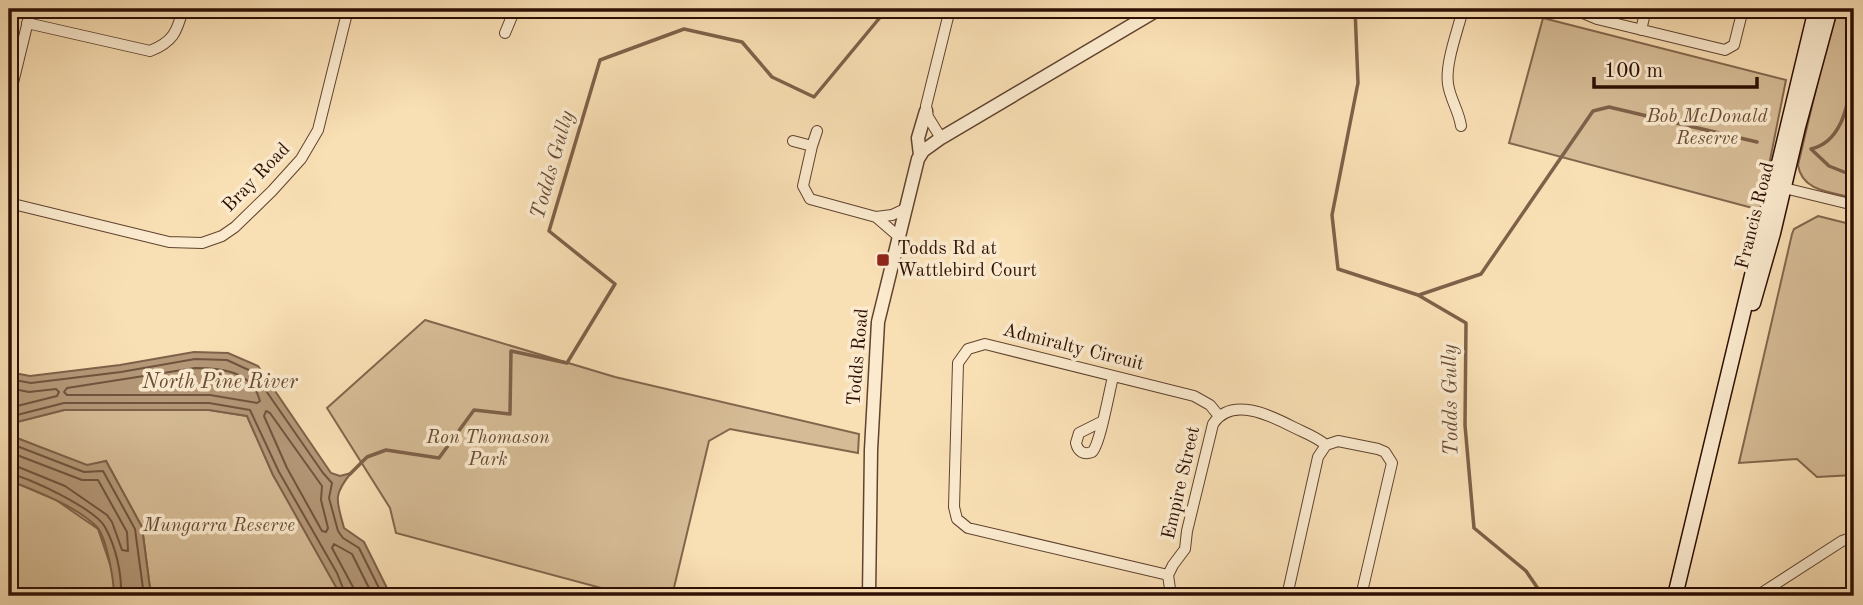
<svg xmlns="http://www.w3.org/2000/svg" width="1863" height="605" viewBox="0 0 1863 605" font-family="'Old Standard TT',serif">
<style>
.green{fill:#d6bc96;stroke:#82664c;stroke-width:2}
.water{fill:#b49878;stroke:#7e6149;stroke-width:2}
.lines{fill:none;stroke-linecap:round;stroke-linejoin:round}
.shore{stroke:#70543e;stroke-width:2}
.stream{stroke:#7e6149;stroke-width:3.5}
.minor-casing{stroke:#60432f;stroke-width:12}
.tertiary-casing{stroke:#60432f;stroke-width:15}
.secondary-casing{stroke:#2d0f03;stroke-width:17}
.minor{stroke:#fbeace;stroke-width:10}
.tertiary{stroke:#fbeace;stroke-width:12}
.secondary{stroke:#fbeace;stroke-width:14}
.poi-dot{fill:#8f2418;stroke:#fbeace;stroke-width:2.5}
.labels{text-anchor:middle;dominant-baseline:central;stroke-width:7;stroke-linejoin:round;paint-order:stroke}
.park-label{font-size:19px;font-style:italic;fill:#684c36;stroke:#fbeace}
.street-label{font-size:19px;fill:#2d0f03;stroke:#fbeace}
.poi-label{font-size:19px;fill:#2d0f03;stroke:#fbeace;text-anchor:start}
.water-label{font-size:21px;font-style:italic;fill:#6a4d38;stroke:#fbeace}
</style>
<rect width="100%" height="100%" fill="#f9dfb4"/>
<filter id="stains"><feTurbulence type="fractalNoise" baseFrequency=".00286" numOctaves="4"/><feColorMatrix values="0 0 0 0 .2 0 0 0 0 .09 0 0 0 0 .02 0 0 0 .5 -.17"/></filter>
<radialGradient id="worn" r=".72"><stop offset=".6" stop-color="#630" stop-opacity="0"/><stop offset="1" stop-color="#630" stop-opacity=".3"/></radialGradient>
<!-- green -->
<path class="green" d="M1835,9h19v189c-22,-6 -52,-6 -56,-33z
M1543,18l243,62 -26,130 -251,-67z
M1818,216l36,9v250l-37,2 -20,-18 -58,4 53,-229 2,-5z
M425,320l190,57 244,57 -1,19 -128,-24 -21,12 -37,155h-41l-235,-63 -6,-25 -63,-100z
M163,409l46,1 38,6 26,59 72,121h-194l-9,-69 -36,-66 -19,5 -78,-31v-11l55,-14z
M9,478l7,5 40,17 42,29 16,47v20h-105z"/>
<!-- water -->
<path class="water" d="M194,352l34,1 30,13 73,107 9,3 11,-3c-19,23 -14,28 -7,55l20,14 27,54h-50l-68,-121 -26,-59 -38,-6h-145l-55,14v-52l21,4 90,-11z
M9,435l78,30 19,-4 36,66 9,69h-37c0,-15 -7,-57 -17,-69 -21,-21 -61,-36 -88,-47z"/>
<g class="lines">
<!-- shore -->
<path class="shore" d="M195,368c27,0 57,3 65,33l-3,2 -47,-8h-143l-3,-3 3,-4z
M9,379l22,4 90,-11 74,-13 32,1 26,12 70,101 9,10 -3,15 9,33 5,7 16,10 24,48
M9,388l20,4 27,-3 3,3 -2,4 -48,12
M266,411l4,2 52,73 -1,14 7,28 -2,4 -4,-1 -35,-63 -23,-52z
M9,417l55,-14h145l41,7 29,62 58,101 9,23
M9,443l75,29 19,-1 32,58 9,67
M9,452l73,28h16l29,52 1,19 -6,-1 -10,-28 -5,-7 -42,-29 -49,-20 -7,-1
M9,474c19,2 87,36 96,53 11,20 17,47 16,69
M355,596l-2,-9 -21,-39 2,-4 18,10 21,42"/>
<!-- stream -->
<path class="stream" d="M1355,9l3,74 -26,132 6,54 80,26 48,28 -1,102 9,103 52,43 17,25
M1854,73c-6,28 -10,68 -43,76l18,17 25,10
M1419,295l62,-21 112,-163 16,-4 148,35
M350,474l17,-17 19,-7 53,8 35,-48 36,4 1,-63 56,12 48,-79 -66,-53 51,-171 84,-31 58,13 30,35 42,20 73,-88"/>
<!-- minor casing -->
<g class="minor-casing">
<path id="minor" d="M1547,9l18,4 13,-2
M1578,11l19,8 128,31 9,-5 9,-36
M27,23l123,28c23,-9 27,-19 33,-42
M1641,30l5,-21
M505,33l10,-24
M9,99l22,-90
M1461,126c-2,-15 -11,-27 -13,-42 -3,-21 10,-54 15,-75
M941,138l-13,-21 -2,-11 24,-97
M793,141l19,5 5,-15
M812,146l-9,40 7,13 66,18 16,-2 13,-6
M1780,187l74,18
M9,203l160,39 33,1 20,-7 13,-9 37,-36 29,-32 17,-29 30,-121
M876,217l22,19
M1101,422l-22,11 -3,10c2,9 8,12 16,9 8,-7 17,-60 21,-75
M1168,575l-200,-47 -11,-9 -3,-12 4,-144 10,-14 17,-5 209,52 16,9 9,11
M1171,596l-3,-21 5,-10 12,-16 2,-18 26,-107c18,-28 57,-9 80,3 12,6 22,9 33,18
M1287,596l31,-139 8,-12 12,-4 40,8 7,3 7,11 -31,133
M1757,596l85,-55 12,-4"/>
</g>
<!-- tertiary casing -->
<g class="tertiary-casing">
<path id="tertiary" d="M920,155l-2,-17 8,-27
M869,596l2,-146 7,-128 40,-163 5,-8 18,-13 218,-129"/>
</g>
<!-- secondary casing -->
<g class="secondary-casing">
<path id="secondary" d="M1753,303l20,-70 25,-106 32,-118
M1675,596l141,-587"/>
</g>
<!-- minor -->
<use href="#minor" class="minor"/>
<!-- tertiary -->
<use href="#tertiary" class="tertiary"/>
<!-- secondary -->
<use href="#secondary" class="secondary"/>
</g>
<!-- markers -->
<rect class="poi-dot" x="876" y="253" width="14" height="14" rx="3.5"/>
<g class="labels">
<!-- park labels -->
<g class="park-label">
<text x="1707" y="117">Bob McDonald<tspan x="1707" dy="22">Reserve</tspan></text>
<text x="488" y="438">Ron Thomason<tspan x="488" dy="22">Park</tspan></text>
<text x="219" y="526">Mungarra Reserve</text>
</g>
<!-- street labels -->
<g class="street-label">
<text transform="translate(257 178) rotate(-46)">Bray Road</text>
<text transform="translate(1756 216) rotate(-76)">Francis Road</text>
<text transform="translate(1073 348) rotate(14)">Admiralty Circuit</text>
<text transform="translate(859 357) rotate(-85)">Todds Road</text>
<text transform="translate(1182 483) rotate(-77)">Empire Street</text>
</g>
<!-- poi labels -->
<g class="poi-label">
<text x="897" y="249">Todds Rd at<tspan x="897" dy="22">Wattlebird Court</tspan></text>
</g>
<!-- water labels -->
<g class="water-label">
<text transform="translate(553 165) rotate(-74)">Todds Gully</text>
<text x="220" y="382">North Pine River</text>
<text transform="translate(1451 400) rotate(-91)">Todds Gully</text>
</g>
</g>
<!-- margin -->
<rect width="1863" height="605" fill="none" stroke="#f9dfb4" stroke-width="35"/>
<rect x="10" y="10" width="1842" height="584" fill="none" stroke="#2d0f03" stroke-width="3.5"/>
<rect x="18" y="18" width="1828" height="570" fill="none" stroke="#2d0f03" stroke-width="2"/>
<!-- scale -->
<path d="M1594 77v10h163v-10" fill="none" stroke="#2d0f03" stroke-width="3.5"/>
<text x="1604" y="77" font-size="21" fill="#2d0f03" stroke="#fbeace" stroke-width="5" paint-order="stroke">100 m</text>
<rect width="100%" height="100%" filter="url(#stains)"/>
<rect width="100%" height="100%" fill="url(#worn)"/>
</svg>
